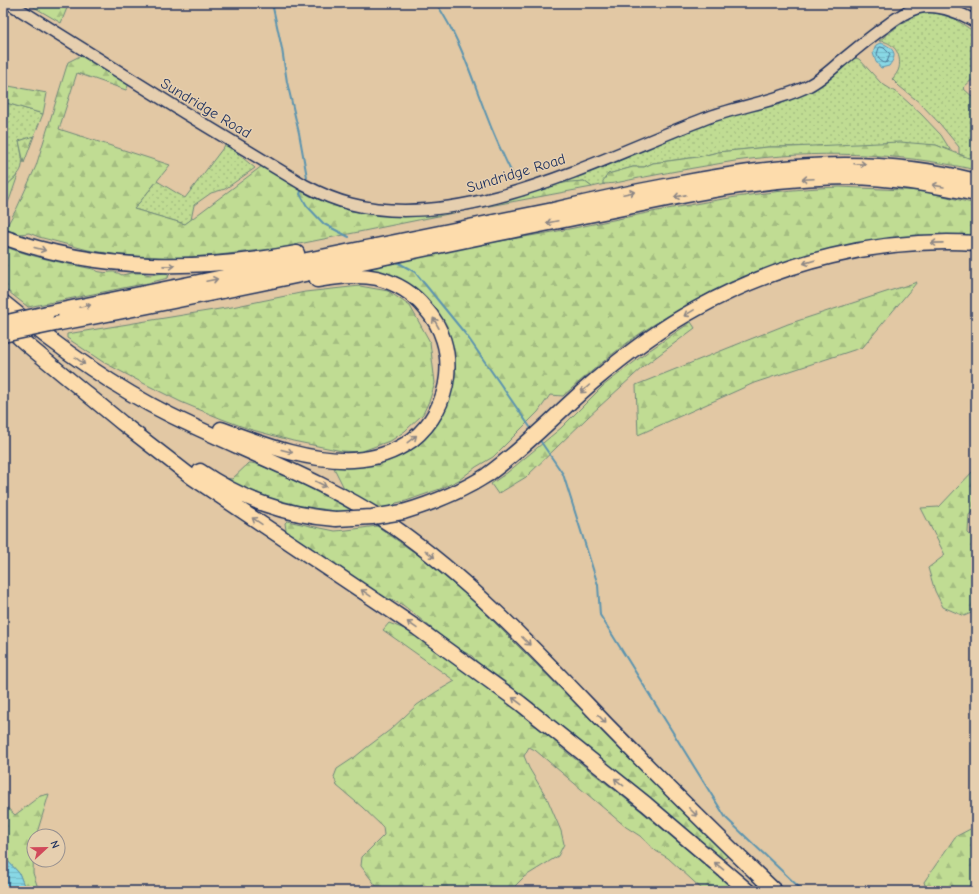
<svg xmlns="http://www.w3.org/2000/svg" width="979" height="894" viewBox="0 0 979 894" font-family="'Comic Neue',sans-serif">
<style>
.grass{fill:url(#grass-dots);stroke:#6e8678}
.forest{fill:url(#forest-firs);stroke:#6e8678}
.water{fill:url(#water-rules);stroke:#5c94af}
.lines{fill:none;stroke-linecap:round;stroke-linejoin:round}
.shore{stroke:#477394;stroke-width:1}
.stream{stroke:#5c94af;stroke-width:2}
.secondary-casing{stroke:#1b2f5e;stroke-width:14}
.highway-casing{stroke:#1b2f5e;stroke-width:17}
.secondary{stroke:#e6cfaf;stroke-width:11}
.highway{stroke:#fddcac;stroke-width:14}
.highway-bridge-casing{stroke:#1b2f5e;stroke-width:17;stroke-linecap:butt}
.highway-bridge{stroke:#fddcac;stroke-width:14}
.oneway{stroke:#8c8685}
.labels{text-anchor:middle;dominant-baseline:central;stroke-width:3;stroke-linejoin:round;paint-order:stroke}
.street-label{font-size:15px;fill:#1b2f5e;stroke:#e6cfaf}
</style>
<defs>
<pattern id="grass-dots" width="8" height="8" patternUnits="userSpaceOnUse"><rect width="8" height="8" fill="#c0dc93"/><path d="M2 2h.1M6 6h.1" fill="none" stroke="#a4bd81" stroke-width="1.8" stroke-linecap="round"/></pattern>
<pattern id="forest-firs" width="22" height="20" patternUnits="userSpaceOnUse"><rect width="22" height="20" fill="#c0dc93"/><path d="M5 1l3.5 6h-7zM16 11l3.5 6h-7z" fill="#a4bd81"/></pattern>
<pattern id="water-rules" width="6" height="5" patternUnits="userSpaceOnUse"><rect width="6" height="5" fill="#88d8e5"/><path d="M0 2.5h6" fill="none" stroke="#75bac7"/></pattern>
</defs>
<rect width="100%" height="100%" fill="#e2c8a4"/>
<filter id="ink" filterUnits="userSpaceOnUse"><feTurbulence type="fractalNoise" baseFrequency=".025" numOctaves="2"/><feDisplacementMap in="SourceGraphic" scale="8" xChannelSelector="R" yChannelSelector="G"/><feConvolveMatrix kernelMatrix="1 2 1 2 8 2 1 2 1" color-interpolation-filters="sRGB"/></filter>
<g filter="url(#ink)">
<!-- grass -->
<path class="grass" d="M933,12l22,7 18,12h3v45l-13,12 13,12v61l-17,-7v-7l-19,-23 -20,-21 -21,-17 -7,-7c3,-3 6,-7 7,-11 3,-14 -6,-27 -20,-27l19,-15 20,-12z
M855,58l4,1 22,24 19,12 21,19 20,21 10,16 -15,-6 -168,2 -50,5 -20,5 -45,6 -9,4h-11l-25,7 -5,10h2l-13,3 -8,-6 -31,4 55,-20 92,-39 50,-16 23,-5 41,-15 34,-28z
M3,102l40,12 -9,22 -15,5c6,28 6,28 -16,48z
M226,144l29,24 -30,21 -14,4 -17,12 -3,15 -6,4 -51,-15 23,-28 28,17z"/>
<!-- forest -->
<path class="forest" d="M27,3h42l-8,20z
M82,55l48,27 -4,8 -49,-17 -18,56 111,36 -36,44 51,15 77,-58 48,30 41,15 40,3 179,-32 14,-1 8,6 -119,22 -194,39 -60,7 -45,3 -55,-3 -31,-5 -49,-13 -10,-4 -10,1 -14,-5 12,-21 19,-42 32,-104z
M3,85l44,8 -4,21 -40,-12z
M34,136l-10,27 -5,-22z
M900,142l36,3 40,16v9c-79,-18 -161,-20 -241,-9 -30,5 -60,10 -90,16 -14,2 -28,7 -42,7v-3l5,-7 25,-7h11l9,-4 45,-6 20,-5 50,-5h23z
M18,175l-8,23 -7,14v-23z
M840,187l83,4 53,13v32c-20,0 -41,-1 -61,1 -89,8 -177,35 -254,83 -35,21 -67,49 -98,76l-13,-1 -12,17 -45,45 -17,10 -17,13 -19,9 -34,12 -10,2 -5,5 -12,1 -35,-21 -11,-22 25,1 25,-6 60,-47 8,-24 3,-15v-14l-2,-11 -7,-24 -78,-57c29,-6 59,-13 88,-20 40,-8 80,-13 119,-21 89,-18 175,-38 266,-41z
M3,246c29,11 60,17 90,23 3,1 5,3 8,3 10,2 10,-3 21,3l9,-2h11l8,2 15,-2 4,2 -1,3 -20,5 -120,24 -19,-15 -6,-2z
M917,282l-54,65 -109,36 -116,52 -2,-50 152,-61z
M360,286l28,5 22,15 20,36 5,41 -5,16 -7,15 -18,17 -13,9 -32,12 -18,-1 -49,-10 -44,-12 -27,-10 -41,-17 -40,-20 -38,-20 -36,-24v-4l165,-27 73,-15z
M691,322l4,6 -51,38 -56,51 -62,60 -28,17 -7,-10 17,-12 53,-44 42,-42 47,-36z
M249,463c11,-2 91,40 106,48l-14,1 -24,-1 -46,-9 -52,-25 13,2z
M976,468v39l-7,8 -1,18 8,7v71l-12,5 -21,-9 -8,-16 -7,-23 17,-13 -24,-47 18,-1z
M287,521l48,10 12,-1 30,-4 44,31 48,40 63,63 122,123 67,64 7,9 -5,3 -8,-5 -146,-120 -9,13 81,64 95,80h-32l-36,-33 -12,-7 -16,-15 -14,-9 -91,-77 -6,-3 -5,9 5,12 18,30 14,33 3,13 -6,12 -34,21 -14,14h-130l-19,-25 1,-9 22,-22 -1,-8 -21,-20 -25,-21 -3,-9 3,-8 18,-12 11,-9 24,-18 27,-25 19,-13 19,-11 -72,-51 6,-7 18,7 59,43 12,-10 -6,-7 -17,-9 -52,-42 -28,-12 -84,-56 -5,-7 -1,-7z
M49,794l-13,42h-2l-1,37 6,18h-13l-7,-18 -16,-17v-52l12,11 25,-19z
M976,826v65h-49l-3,-9 31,-45z"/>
<!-- water -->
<path class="water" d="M880,43c6,1 15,6 14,13 0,3 -3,7 -5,10l-8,2 -5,-6 -3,-9 3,-8z
M3,856l16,17 7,18h-23z"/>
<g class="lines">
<!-- shore -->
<path class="shore" d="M881,47l3,1 6,6 -3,8 -3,1 -4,-3 -3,-6 2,-6z"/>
<!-- stream -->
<path class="stream" d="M272,3l10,46 5,33 12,51 8,44 -3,5
M436,3c23,34 34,69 48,106 9,24 19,47 31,70
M302,188l-2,6 7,12 17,18 25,13
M395,261l20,11 52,64 63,91
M539,439l24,35 35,111 2,30 126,203 77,73"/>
<!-- secondary casing -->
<g class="secondary-casing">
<path id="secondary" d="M9,3l176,110 119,72c15,8 31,15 47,19 111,29 251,-46 353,-85 34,-13 71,-17 104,-33 12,-6 22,-15 32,-24 15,-12 30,-25 46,-36 9,-7 20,-15 31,-18 20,-5 42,4 59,14"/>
</g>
<!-- highway casing -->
<g class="highway-casing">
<path id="highway" d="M3,237c97,35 194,34 294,16
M3,302c52,43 107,83 167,113 75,37 155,65 224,112 80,56 146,128 213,198 55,56 111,112 168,166
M47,313l506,-103c38,-9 75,-17 113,-24 106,-21 204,-32 310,-5
M60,323c146,-27 290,-59 436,-89 47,-10 94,-19 142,-29 70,-15 141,-28 213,-28 42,1 84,8 125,17
M6,326l19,17 97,80 71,55 224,150 103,75 126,101 102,87
M221,429c41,15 87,33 132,31 21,-1 42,-8 59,-20 41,-32 48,-94 13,-132 -12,-15 -29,-25 -48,-30 -20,-4 -40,-1 -60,2
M200,471c43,29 85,44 136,48
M403,512c30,-9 58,-20 84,-37 38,-27 70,-62 106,-93 32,-27 66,-53 103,-73 84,-47 184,-72 280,-66"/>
</g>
<!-- secondary -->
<use href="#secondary" class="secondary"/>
<!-- highway -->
<use href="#highway" class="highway"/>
<!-- highway-bridge casing -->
<g class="highway-bridge-casing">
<path id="highway-bridge" d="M3,323l44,-10
M3,335l57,-12
M336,519l36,-2 31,-5"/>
</g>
<!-- highway-bridge -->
<use href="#highway-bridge" class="highway-bridge"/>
</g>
<!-- one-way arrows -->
<defs><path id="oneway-shaft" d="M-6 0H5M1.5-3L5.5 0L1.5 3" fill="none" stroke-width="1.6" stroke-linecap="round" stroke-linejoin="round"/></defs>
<g class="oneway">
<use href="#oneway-shaft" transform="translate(860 164) rotate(2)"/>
<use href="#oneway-shaft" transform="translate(808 179) rotate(177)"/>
<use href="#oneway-shaft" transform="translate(938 186) rotate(-170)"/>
<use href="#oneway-shaft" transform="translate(629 193) rotate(-12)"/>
<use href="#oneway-shaft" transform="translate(680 196) rotate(169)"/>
<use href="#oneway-shaft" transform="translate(552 222) rotate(168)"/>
<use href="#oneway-shaft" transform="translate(937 243) rotate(179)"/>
<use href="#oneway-shaft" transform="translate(40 249) rotate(15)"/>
<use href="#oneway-shaft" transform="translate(809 262) rotate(164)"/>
<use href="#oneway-shaft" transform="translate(169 266) rotate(1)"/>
<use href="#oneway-shaft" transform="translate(212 280) rotate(-12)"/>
<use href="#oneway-shaft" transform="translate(85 306) rotate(-12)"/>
<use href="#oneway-shaft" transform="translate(689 313) rotate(149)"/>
<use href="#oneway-shaft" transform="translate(436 323) rotate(-119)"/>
<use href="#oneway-shaft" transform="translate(80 361) rotate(36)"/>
<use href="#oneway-shaft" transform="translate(585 389) rotate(138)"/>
<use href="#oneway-shaft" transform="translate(412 439) rotate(-38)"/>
<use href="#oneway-shaft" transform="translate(287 451) rotate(15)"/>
<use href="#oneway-shaft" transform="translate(321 484) rotate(27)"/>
<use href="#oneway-shaft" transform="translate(257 521) rotate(-146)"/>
<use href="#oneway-shaft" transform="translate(430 554) rotate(38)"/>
<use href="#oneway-shaft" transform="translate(366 593) rotate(-146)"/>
<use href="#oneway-shaft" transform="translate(412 625) rotate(-145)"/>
<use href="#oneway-shaft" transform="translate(526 641) rotate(45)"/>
<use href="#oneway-shaft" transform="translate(517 701) rotate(-143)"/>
<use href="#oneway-shaft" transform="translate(602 719) rotate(46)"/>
<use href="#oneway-shaft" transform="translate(619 782) rotate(-141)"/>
<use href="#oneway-shaft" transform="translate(693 812) rotate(45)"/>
<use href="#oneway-shaft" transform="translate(719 866) rotate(-140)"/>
</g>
</g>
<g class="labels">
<!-- street labels -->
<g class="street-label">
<text transform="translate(206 108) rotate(31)">Sundridge Road</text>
<text transform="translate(516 173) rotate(-17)">Sundridge Road</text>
</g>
</g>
<!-- margin -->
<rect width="979" height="894" fill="none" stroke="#e6cfaf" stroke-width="16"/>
<rect x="8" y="8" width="963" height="878" fill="none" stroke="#1b2f5e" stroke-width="1.5" filter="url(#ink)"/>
<!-- north arrow -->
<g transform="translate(46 848) rotate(68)"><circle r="19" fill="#e6cfaf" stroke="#958f8f"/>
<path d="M0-3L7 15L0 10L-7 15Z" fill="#d1495b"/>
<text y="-6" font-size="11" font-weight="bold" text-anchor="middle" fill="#1b2f5e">N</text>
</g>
</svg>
